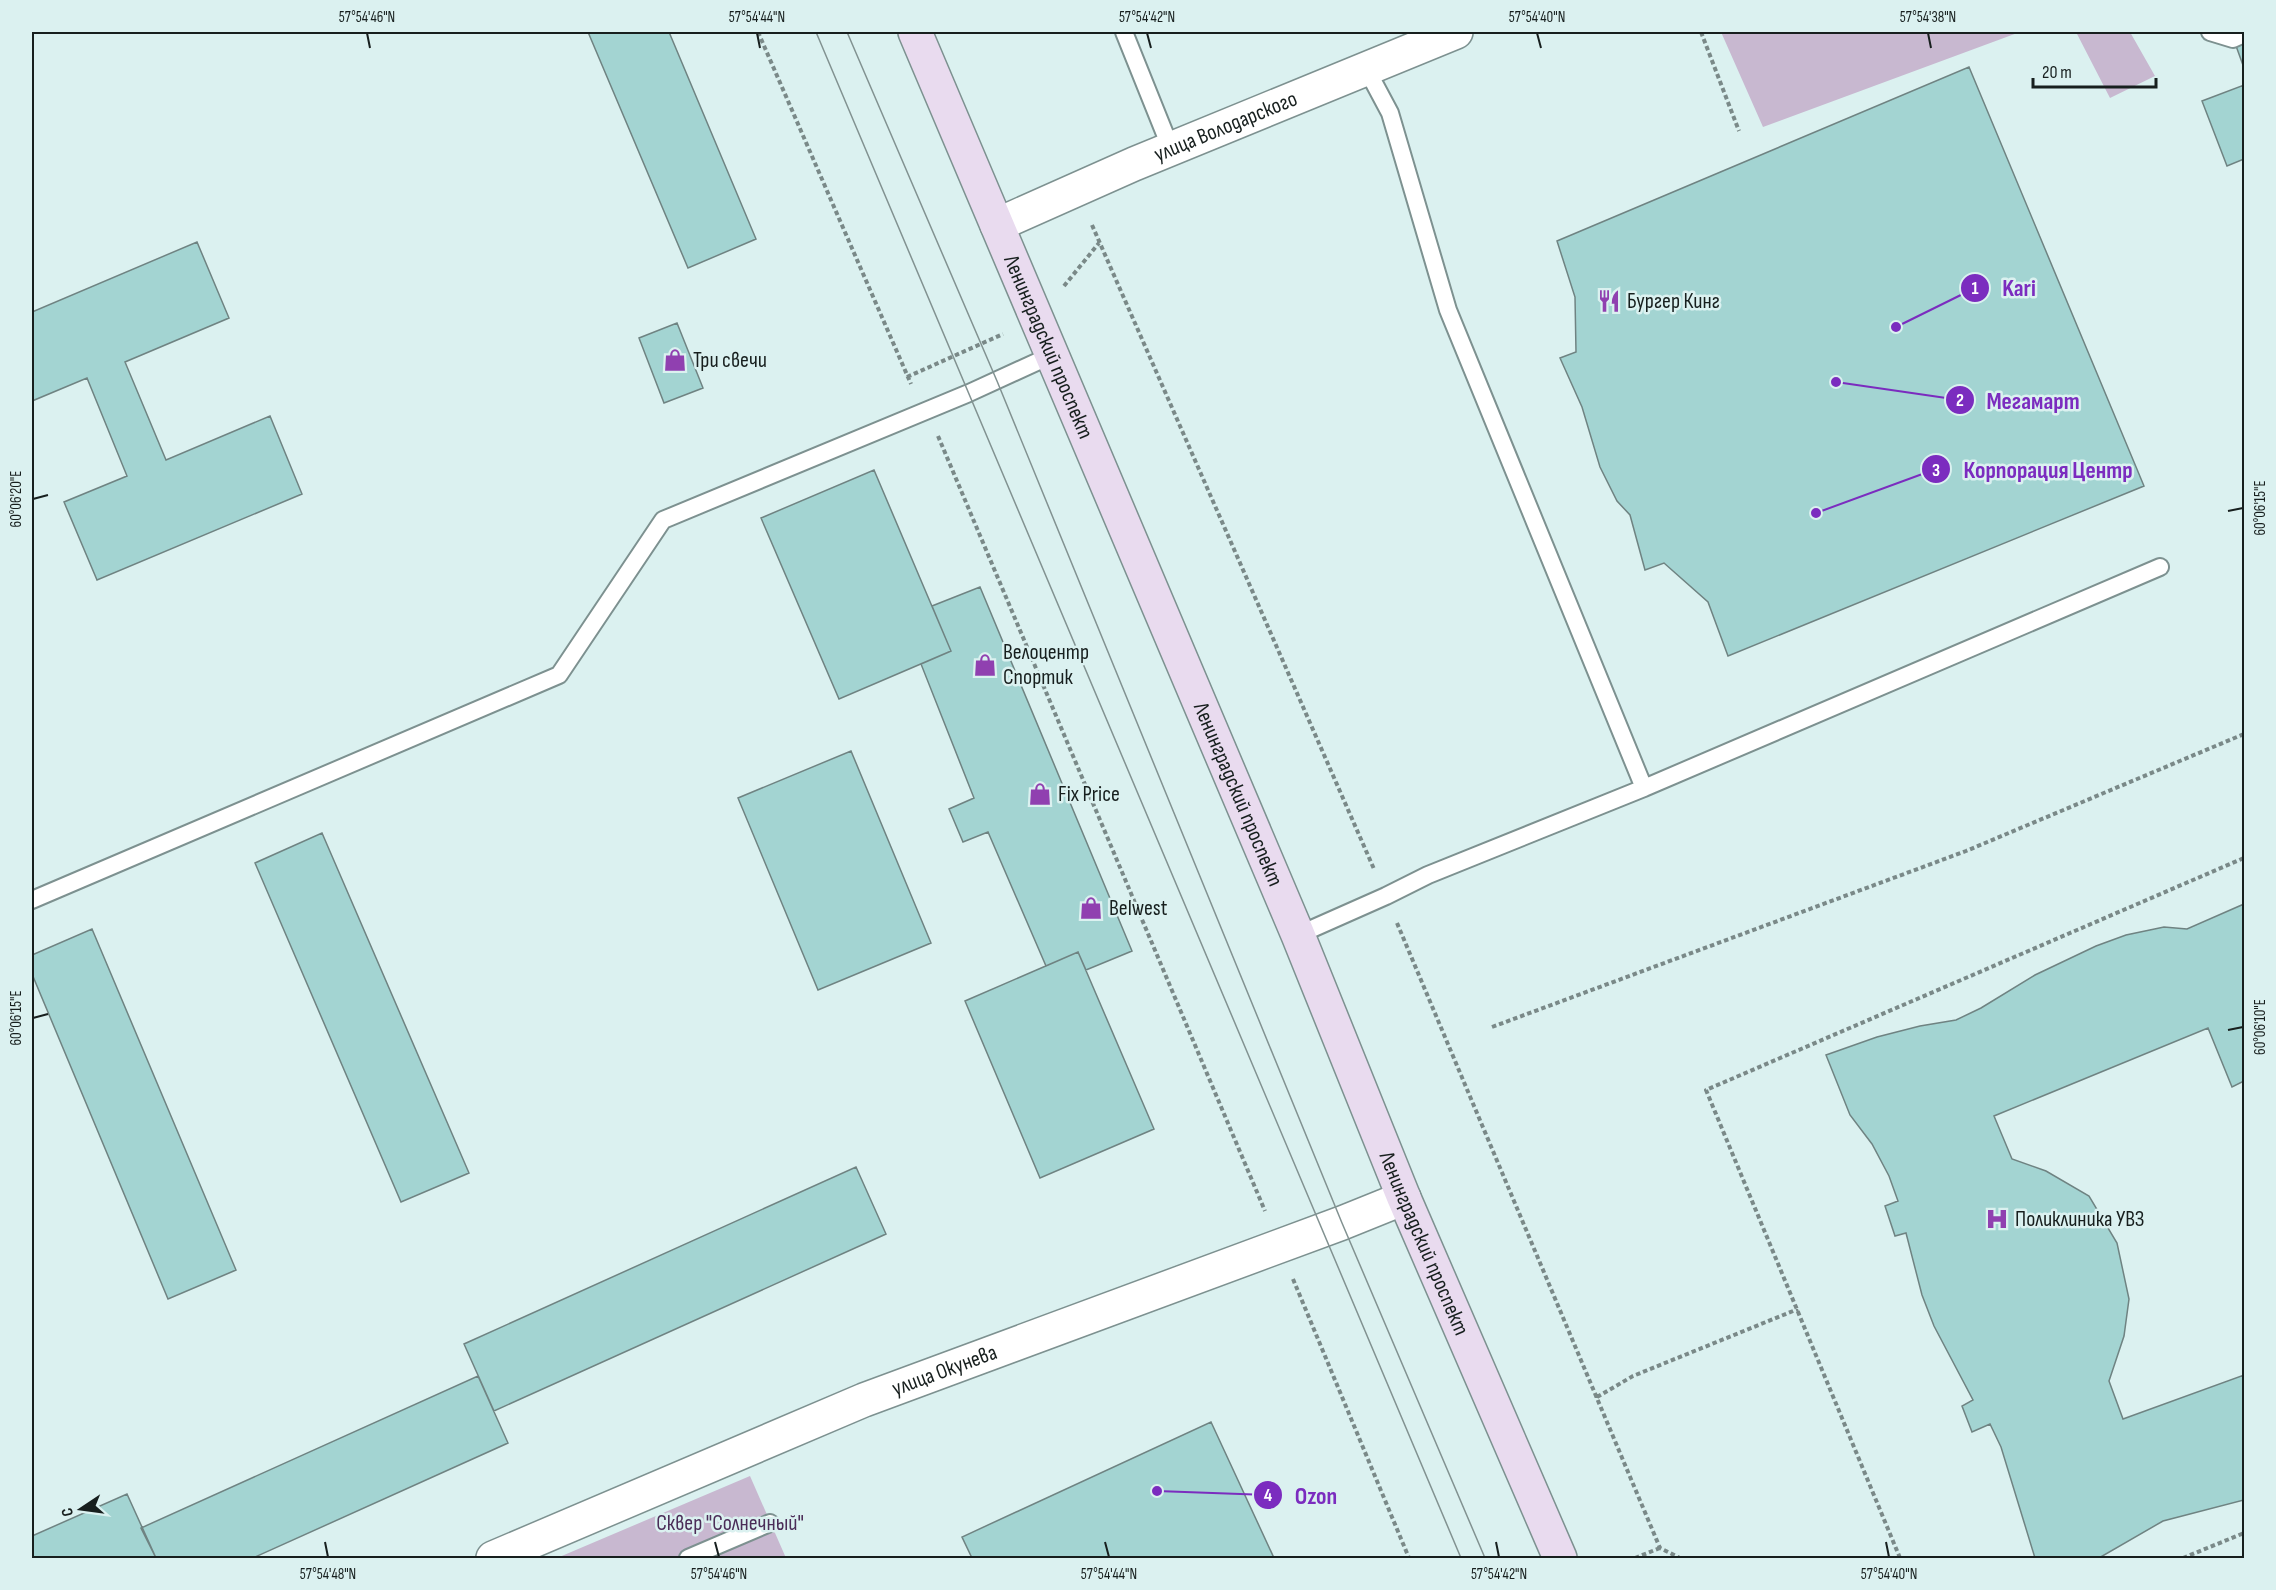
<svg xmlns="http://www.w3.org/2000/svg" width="2276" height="1590" viewBox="0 0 2276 1590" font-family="'Sofia Sans Condensed',sans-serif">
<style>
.green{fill:#c8b8d0}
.building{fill:#a3d4d2;stroke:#6f8382;stroke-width:1.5}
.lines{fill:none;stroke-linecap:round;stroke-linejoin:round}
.lane-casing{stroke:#7d9190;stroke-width:20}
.street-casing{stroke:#7d9190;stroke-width:36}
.secondary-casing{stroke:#7d9190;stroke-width:36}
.path{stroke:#7a8988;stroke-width:4;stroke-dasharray:4.5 3;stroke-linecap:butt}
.lane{stroke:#fff;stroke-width:16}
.street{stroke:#fff;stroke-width:33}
.secondary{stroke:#e9dbef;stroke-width:33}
.tram{stroke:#829291;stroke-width:1.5}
.ticks{fill:none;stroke:#171f1e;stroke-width:2}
.labels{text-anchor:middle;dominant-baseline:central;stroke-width:5;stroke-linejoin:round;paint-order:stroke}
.street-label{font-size:22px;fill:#171f1e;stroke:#dbf1f0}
.poi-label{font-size:22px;fill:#171f1e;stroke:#dbf1f0;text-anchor:start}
.park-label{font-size:22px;fill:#4b2d58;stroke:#dbf1f0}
.leader{fill:none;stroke:#7b2cbf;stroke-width:2}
.callout-dot{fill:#7b2cbf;stroke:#dbf1f0;stroke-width:2}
.mark-label{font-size:18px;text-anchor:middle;font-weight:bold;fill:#fff}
.callout-label{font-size:24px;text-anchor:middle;font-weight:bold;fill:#7b2cbf;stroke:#dbf1f0;stroke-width:5;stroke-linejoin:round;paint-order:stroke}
.neatline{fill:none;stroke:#171f1e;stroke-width:2}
.ticks-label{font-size:15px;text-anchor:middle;fill:#171f1e}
</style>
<rect width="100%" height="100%" fill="#dbf1f0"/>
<!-- green -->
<path class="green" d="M1721,32h299l-257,95z
M2076,32h54l25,44 -45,22z
M750,1476l36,82h-229z"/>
<!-- building -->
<path class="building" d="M588,32h81l87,207 -68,29z
M2231,32h13v36z
M1969,67l175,419 -416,170 -20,-54 -44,-39 -19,7 -15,-55 -13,-14 -17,-34 -18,-60 -22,-49 16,-6 -1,-55 -18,-56z
M2244,85v74l-17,7 -25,-65z
M197,242l32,76 -104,44 41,98 104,-44 32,78 -205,86 -33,-78 63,-26 -40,-98 -55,23v-89z
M677,323l26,65 -39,15 -25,-65z
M874,470l77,181 -112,48 -78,-181z
M980,587l152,364 -46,19 -8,-18 -32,14 -58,-134 -25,10 -14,-33 25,-11 -53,-134 30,-13 -19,-45z
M851,751l80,192 -113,47 -80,-192z
M322,833l147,340 -68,29 -146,-339z
M2244,904v177l-12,6 -24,-59 -214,88 18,43 34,12 43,25 28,47 12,56 -5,37 -15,45 14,38 121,-44v125l-81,21 -64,37h-64l-34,-111 -11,-23 -18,8 -10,-26 11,-6 -39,-74 -12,-31 -16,-62 -11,3 -10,-30 13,-5 -9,-25 -17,-32 -22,-29 -24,-60 51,-18 43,-11 36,-6 25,-12 54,-33 61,-29 30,-11 38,-8 23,2z
M92,929l144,341 -68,29 -136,-325v-19z
M1078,952l76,177 -114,49 -75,-177z
M856,1167l30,67 -392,177 -30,-67z
M478,1376l30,67 -255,115h-97l-15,-30z
M1211,1422l63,136h-302l-10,-21z
M127,1494l29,64h-124v-22z"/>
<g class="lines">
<!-- lane casing -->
<g class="lane-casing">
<path id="lane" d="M1124,32l47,117
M2210,32l23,7 11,-5
M1644,788l516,-221
M32,900l527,-225 104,-155 306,-127 83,-38
M1298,935l88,-39 42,-21 216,-87 -196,-478 -58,-197 -24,-45
M688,1558l82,-35"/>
</g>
<!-- street casing -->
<g class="street-casing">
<g id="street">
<path id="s1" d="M997,225l137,-61 322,-132"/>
<path id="s2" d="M493,1558l371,-158 478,-177 62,-25"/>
</g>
</g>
<!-- secondary casing -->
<g class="secondary-casing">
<g id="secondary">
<path id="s3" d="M915,32l383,903 106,263 156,360"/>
</g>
</g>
<!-- path -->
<path class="path" d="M758,32l153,352
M1701,32l38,99
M1092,225l282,644
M1064,286l35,-43
M907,377l96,-43
M938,436l327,775
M1397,923l263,625 20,10
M1492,1027l474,-176 278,-117
M1293,1279l116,279
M1597,1397l36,-21 165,-67
M1635,1558l25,-10
M1900,1558l-194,-468 538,-232
M2183,1558l61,-25"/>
<!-- lane -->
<use href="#lane" class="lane"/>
<!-- street -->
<use href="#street" class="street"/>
<!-- secondary -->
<use href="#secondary" class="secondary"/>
<!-- tram -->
<path class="tram" d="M816,32l645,1526
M847,32l150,349 345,842 143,335"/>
</g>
<!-- ticks -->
<path class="ticks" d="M367,33l3,15M757,33l3,15M1147,33l4,15M1537,33l4,15M1928,33l3,15M33,499l15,-4M2228,511l15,-3M33,1018l15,-4M2228,1030l15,-3M325,1542l3,15M715,1542l4,15M1105,1542l4,15M1496,1542l3,15M1886,1542l3,15"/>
<!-- icons -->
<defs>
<g id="restaurant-bare" transform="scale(1.8)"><path d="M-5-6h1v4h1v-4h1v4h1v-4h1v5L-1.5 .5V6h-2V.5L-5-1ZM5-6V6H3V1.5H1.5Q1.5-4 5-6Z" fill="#9040b0" stroke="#dbf1f0" stroke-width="2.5" paint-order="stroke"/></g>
<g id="shop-bare" transform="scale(1.8)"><path d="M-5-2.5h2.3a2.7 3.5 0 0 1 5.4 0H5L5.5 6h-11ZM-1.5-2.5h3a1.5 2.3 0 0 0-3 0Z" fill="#9040b0" stroke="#dbf1f0" stroke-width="2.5" paint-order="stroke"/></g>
<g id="hospital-bare" transform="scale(1.8)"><path d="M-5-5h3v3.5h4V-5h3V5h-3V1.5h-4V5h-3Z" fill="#9040b0" stroke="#dbf1f0" stroke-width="2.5" paint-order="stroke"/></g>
</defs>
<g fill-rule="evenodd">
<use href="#restaurant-bare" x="1609" y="301"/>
<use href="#shop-bare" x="675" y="360"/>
<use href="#shop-bare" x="985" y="665"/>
<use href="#shop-bare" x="1040" y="794"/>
<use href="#shop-bare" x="1091" y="908"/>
<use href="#hospital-bare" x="1997" y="1219"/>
</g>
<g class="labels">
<!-- street labels -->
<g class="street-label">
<text stroke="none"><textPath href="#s1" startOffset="249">улица Володарского</textPath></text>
<text stroke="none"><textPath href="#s3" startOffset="342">Ленинградский проспект</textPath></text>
<text stroke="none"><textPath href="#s3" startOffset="828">Ленинградский проспект</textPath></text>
<text stroke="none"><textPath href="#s3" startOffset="1314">Ленинградский проспект</textPath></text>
<text stroke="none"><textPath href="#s2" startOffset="489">улица Окунева</textPath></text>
</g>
<!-- poi labels -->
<g class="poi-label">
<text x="1627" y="301">Бургер Кинг</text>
<text x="693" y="360">Три свечи</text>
<text x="1003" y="652">Велоцентр<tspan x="1003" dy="25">Спортик</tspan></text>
<text x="1058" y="794">Fix Price</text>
<text x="1109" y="908">Belwest</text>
<text x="2015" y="1219">Поликлиника УВЗ</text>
</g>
<!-- park labels -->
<g class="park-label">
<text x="730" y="1523">Сквер "Солнечный"</text>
</g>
</g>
<!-- callouts -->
<path class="leader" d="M1896 327L1975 288M1836 382L1960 400M1816 513L1936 469M1157 1491L1268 1495"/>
<g class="callout-dot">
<circle cx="1896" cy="327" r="6"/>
<circle cx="1836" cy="382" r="6"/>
<circle cx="1816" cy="513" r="6"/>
<circle cx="1157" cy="1491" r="6"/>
<circle cx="1975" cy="288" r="15"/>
<circle cx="1960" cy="400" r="15"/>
<circle cx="1936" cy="469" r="15"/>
<circle cx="1268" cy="1495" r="15"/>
</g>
<g class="mark-label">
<text x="1975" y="294">1</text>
<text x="1960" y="406">2</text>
<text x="1936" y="476">3</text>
<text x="1268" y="1501">4</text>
</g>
<g class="callout-label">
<text x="2019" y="296">Kari</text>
<text x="2033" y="409">Мегамарт</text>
<text x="2048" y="478">Корпорация Центр</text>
<text x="1316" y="1504">Ozon</text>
</g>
<!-- border -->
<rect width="2276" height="1590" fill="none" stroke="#dbf1f0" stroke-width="66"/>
<!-- north arrow -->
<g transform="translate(81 1509) rotate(257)" stroke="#dbf1f0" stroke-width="4.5" paint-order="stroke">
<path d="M0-4.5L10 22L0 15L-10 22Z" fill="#171f1e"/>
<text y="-9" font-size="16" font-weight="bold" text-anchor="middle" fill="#171f1e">С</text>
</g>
<!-- scale -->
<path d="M2033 78v9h123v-9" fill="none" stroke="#171f1e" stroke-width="3"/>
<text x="2042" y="78" font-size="18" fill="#171f1e" stroke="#dbf1f0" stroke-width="4.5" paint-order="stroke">20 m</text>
<rect x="33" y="33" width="2210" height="1524" class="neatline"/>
<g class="ticks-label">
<text x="367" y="22">57°54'46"N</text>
<text x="757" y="22">57°54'44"N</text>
<text x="1147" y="22">57°54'42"N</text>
<text x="1537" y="22">57°54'40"N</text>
<text x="1928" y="22">57°54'38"N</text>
<text transform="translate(16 499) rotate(-90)" y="5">60°06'20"E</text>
<text transform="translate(2260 508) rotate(-90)" y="5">60°06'15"E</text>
<text transform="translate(16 1018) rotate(-90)" y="5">60°06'15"E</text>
<text transform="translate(2260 1027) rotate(-90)" y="5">60°06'10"E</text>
<text x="328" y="1579">57°54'48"N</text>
<text x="719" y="1579">57°54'46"N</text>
<text x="1109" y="1579">57°54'44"N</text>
<text x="1499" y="1579">57°54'42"N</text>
<text x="1889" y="1579">57°54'40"N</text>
</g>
</svg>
